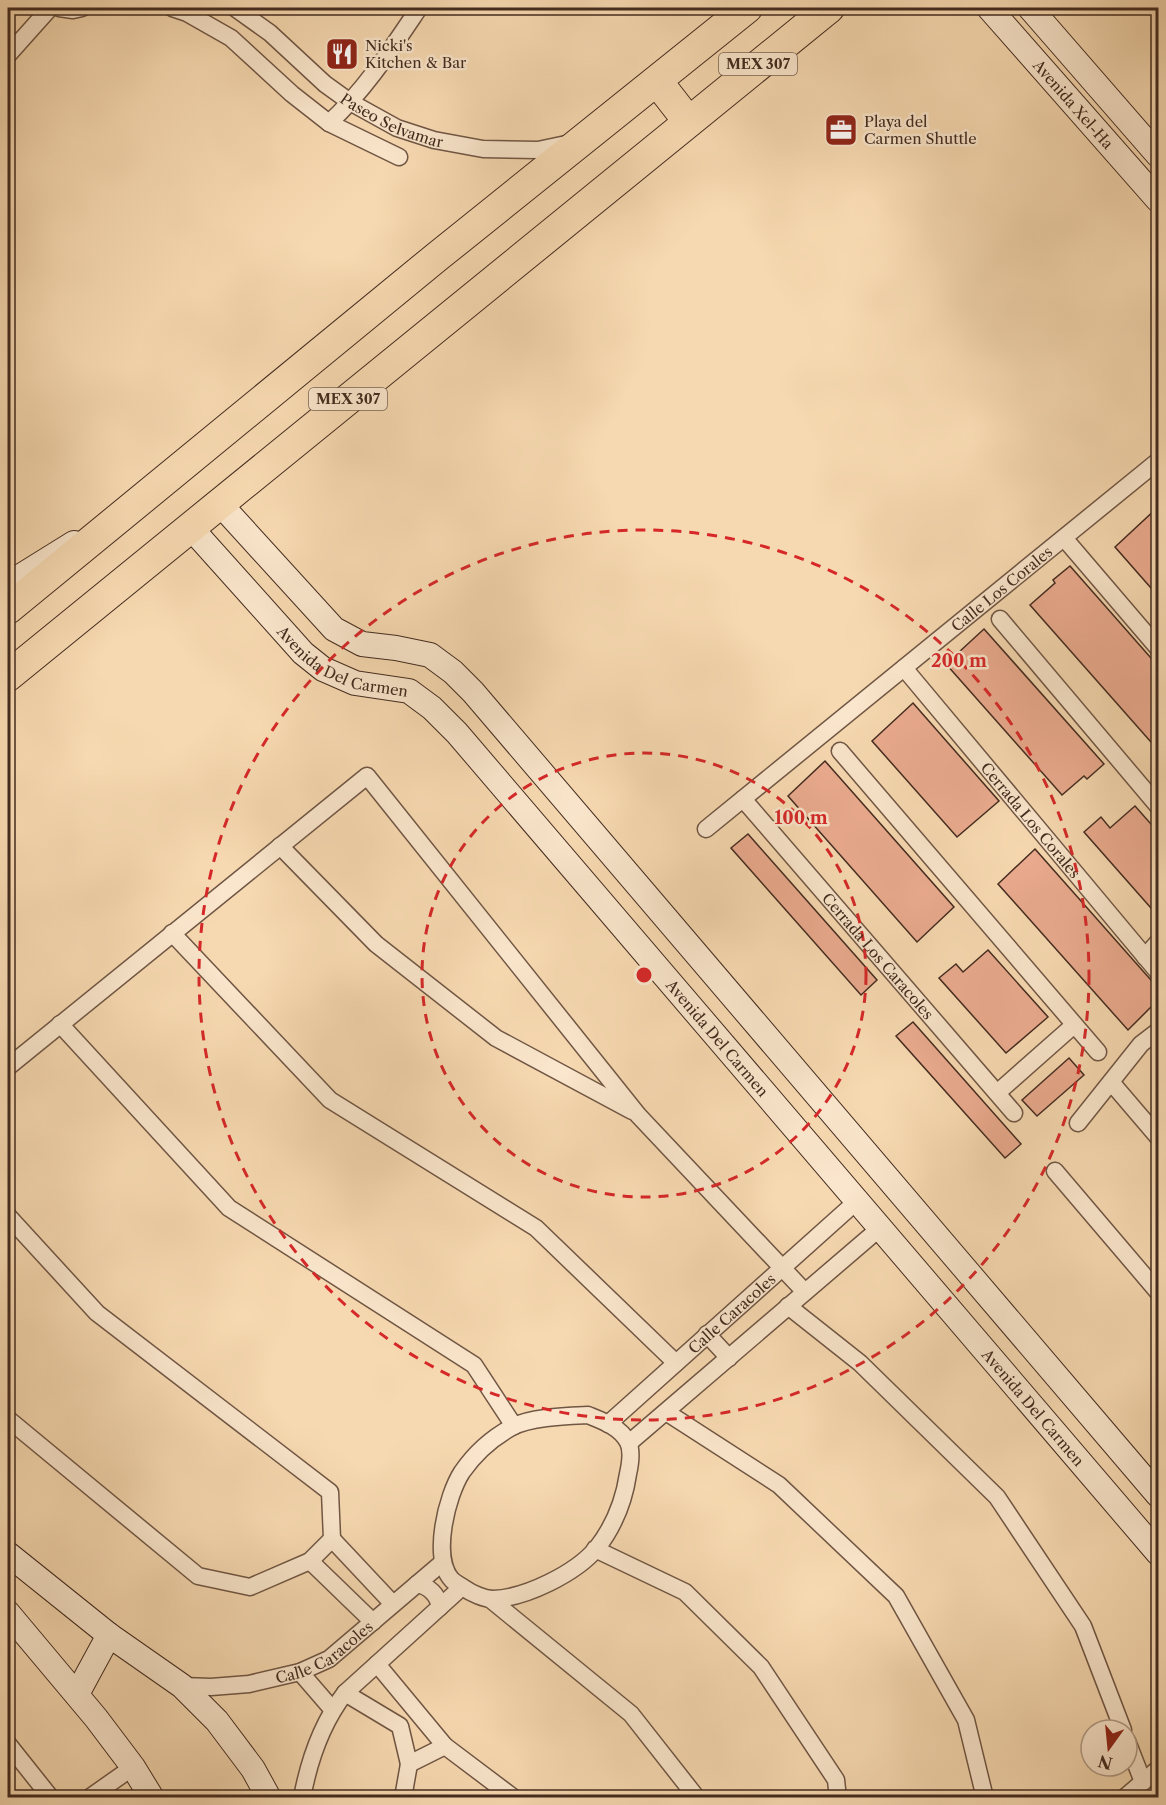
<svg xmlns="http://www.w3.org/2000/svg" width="1166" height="1805" viewBox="0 0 1166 1805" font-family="'Libre Caslon Text',serif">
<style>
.building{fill:#ebab8f;stroke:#432b1f;stroke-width:1.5}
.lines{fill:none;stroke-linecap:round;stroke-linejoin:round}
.street-casing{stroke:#705644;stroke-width:19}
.secondary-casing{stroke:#432b1f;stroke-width:26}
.highway-casing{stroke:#432b1f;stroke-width:32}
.street{stroke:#fae6cc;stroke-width:16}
.secondary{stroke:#fae6cc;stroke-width:24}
.highway{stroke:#f7d9b1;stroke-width:30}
.ring{fill:none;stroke:#d62828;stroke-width:3;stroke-dasharray:10 8}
.labels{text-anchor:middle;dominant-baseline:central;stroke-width:5;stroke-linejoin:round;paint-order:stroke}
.shield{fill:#fae6cc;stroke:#7a6353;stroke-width:1.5}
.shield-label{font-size:14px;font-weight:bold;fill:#432b1f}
.poi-label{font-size:15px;fill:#432b1f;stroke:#fae6cc;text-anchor:start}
.street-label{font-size:15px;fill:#432b1f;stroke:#fae6cc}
.centre{fill:#d62828;stroke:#fae6cc;stroke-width:3}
.ring-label{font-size:18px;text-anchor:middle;font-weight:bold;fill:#d62828;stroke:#fae6cc;stroke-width:5;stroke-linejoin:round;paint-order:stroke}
</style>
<rect width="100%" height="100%" fill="#f7d9b1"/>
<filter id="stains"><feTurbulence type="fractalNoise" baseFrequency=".00333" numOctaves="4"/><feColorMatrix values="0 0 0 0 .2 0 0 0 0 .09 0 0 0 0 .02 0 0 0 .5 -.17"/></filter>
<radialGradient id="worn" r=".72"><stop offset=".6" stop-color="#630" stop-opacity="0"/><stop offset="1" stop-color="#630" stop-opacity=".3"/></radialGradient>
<!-- building -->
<path class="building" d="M1158,507v89l-43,-49z
M1070,566l88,100v84l-128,-145 25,-22 -2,-3z
M984,629l120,135 -17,15 -3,-3 -22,19 -116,-131z
M913,703l86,98 -42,36 -85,-96z
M825,761l129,146 -37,35 -129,-146z
M1135,806l23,26v84l-74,-84 17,-15 9,11z
M748,834l129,146 -16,15 -130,-147z
M1035,849l123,139v12l-30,30 -130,-146z
M988,950l60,67 -42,36 -67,-75 17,-14 7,8z
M913,1022l108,122 -16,14 -109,-122z
M1069,1058l15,17 -47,41 -15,-16z"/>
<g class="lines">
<!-- street casing -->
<g class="street-casing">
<g id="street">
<path d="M59,8l14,2 9,-2"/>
<path d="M172,8l15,5 44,25 61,56 37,29 70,34"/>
<path id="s1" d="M235,8l35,25 55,51 25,18 47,26 37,12 49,9 55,1 33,-7"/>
<path d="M8,55l42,-47"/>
<path d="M329,123c36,-33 63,-75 90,-115"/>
<path d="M1064,538l94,110"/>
<path d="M1000,619l158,187"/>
<path id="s2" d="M904,668l254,304"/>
<path d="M840,751l258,301"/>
<path id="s3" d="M743,799l271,314"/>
<path id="s4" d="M706,829l452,-368"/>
<path d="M280,846l96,98 120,94 136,73"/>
<path d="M172,933l158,167 206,128 140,135"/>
<path d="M1145,957l13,-15"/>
<path d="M60,1024l169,184 245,157 40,61"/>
<path d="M8,1067l359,-291 271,339 167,177"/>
<path d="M1111,1082l47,55"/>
<path d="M997,1093l77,-68"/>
<path d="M1078,1123l63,-79 17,-13"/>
<path d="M1055,1171l103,121"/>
<path d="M8,1216l89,97 233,179 2,47 -22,22 -60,26 -52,-11 -190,-157"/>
<path d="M788,1306l72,57 137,134 86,129 40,104"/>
<path d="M707,1334l22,24"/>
<path d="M666,1412l113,73 117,111 70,124 19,78"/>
<path d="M588,1415c15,6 32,12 40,27 4,8 2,23 0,32 -4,27 -14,52 -31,74 -21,25 -71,50 -104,51 -9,0 -22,-6 -29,-11 -4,-3 -9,-5 -12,-8 -21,-22 -5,-85 10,-108 13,-19 30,-34 50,-45 18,-10 55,-11 76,-12z"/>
<path id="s5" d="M608,1424l249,-223"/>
<path d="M629,1443l251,-215"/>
<path d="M332,1539l61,65"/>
<path d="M595,1549l90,43 76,75 75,113 2,18"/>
<path d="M310,1561l63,61"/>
<path d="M417,1584c12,2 21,11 23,23"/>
<path d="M490,1599l141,115 66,84"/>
<path d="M377,1664l68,82"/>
<path d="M300,1672l32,37"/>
<path id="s6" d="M182,1686l29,1 38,-3 51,-12 29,-13 114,-97"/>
<path d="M345,1693l55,33 9,38"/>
<path d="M1127,1741l16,41"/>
<path d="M8,1744l43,54"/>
<path d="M89,1798l44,-31"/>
<path d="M302,1798c7,-38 20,-75 43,-105l117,-106"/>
<path d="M403,1798l6,-34 36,-18 69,52"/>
<path d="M1124,1798l34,-29"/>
</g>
</g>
<!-- secondary casing -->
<g class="secondary-casing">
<g id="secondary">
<path id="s7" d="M989,8l169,192"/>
<path d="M1030,8l128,147"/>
<path d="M221,505l113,124 28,15 34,4 34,7 23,17 20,20 685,803"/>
<path id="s8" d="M191,528l112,125 20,16 32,14 54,8 23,17 25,25 701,820"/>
<path d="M8,584l66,-41"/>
<path d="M8,1554l101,81 73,51 35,35 36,48 16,29"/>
<path d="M8,1613l88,105 37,49 19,31"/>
<path d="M77,1694l32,-59"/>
</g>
</g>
<!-- highway casing -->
<g class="highway-casing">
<path id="highway" d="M657,81l31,40
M8,609l430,-353 309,-248
M8,676l821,-668"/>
</g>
<!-- street -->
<use href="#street" class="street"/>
<!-- secondary -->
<use href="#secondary" class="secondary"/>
<!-- highway -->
<use href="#highway" class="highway"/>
</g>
<!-- distance rings -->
<g class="ring">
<circle cx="644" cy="975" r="222"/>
<circle cx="644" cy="975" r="445"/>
</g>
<!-- icons -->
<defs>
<g id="restaurant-square" transform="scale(1.725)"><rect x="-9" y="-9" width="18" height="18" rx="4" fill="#8f2418" stroke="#fae6cc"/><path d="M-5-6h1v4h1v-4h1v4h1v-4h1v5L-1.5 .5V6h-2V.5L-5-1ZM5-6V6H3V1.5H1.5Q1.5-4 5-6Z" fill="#fff"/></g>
<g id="office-square" transform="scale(1.725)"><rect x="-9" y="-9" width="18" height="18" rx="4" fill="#8f2418" stroke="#fae6cc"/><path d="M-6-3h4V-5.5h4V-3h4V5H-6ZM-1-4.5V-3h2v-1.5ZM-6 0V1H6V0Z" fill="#fff"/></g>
</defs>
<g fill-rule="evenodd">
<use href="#restaurant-square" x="342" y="54"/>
<use href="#office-square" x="841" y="130"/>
</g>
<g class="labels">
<!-- shield labels -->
<g class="shield">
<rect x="719" y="53" width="78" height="22" rx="4.5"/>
<rect x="309" y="388" width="78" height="22" rx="4.5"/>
</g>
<g class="shield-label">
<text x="758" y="64">MEX 307</text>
<text x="348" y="399">MEX 307</text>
</g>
<!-- poi labels -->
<g class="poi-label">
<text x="365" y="45">Nicki's<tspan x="365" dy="17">Kitchen &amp; Bar</tspan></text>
<text x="864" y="121">Playa del<tspan x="864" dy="17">Carmen Shuttle</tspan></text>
</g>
<!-- street labels -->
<g class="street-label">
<text stroke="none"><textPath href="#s7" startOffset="128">Avenida Xel-Ha</textPath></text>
<text stroke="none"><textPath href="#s1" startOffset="195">Paseo Selvamar</textPath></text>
<text stroke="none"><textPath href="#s4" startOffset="381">Calle Los Corales</textPath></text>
<text stroke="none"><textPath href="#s8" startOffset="208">Avenida Del Carmen</textPath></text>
<text stroke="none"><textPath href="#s2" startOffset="198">Cerrada Los Corales</textPath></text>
<text stroke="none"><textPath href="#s3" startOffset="207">Cerrada Los Caracoles</textPath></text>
<text stroke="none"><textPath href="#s8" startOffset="748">Avenida Del Carmen</textPath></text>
<text stroke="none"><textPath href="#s5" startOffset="166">Calle Caracoles</textPath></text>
<text stroke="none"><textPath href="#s8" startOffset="1234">Avenida Del Carmen</textPath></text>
<text stroke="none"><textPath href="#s6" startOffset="150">Calle Caracoles</textPath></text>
</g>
</g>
<circle cx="644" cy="975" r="9" class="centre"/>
<g class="ring-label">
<text x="959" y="667">200 m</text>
<text x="801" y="824">100 m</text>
</g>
<!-- margin -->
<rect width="1166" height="1805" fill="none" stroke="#f7d9b1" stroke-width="30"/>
<rect x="9" y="9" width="1148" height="1787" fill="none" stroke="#432b1f" stroke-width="3"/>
<rect x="15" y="15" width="1136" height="1775" fill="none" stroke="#432b1f" stroke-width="1.5"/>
<!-- north arrow -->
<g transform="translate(1109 1748) rotate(195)"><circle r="28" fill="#fae6cc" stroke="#b19b87" stroke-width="1.5"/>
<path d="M0-4.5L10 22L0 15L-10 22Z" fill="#8f2418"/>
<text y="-9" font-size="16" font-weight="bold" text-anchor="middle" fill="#432b1f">N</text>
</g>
<rect width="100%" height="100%" filter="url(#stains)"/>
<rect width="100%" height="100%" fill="url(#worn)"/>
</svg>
